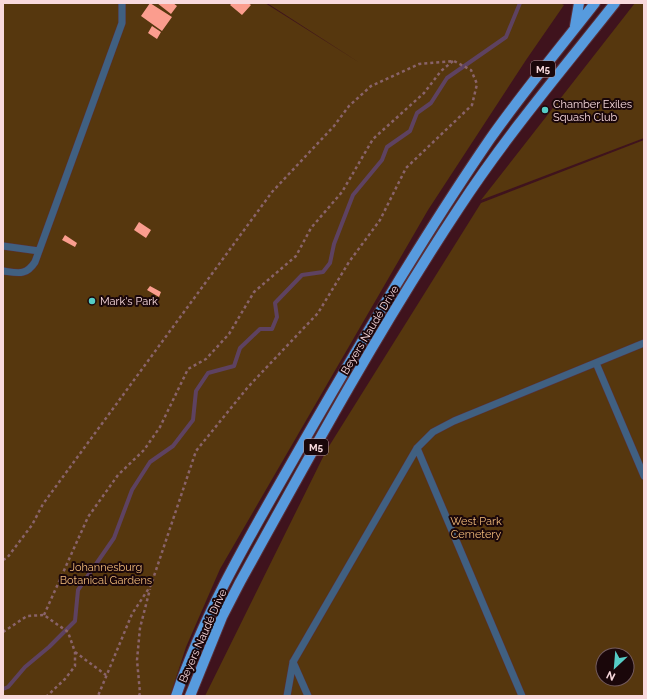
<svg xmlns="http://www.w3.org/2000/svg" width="647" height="699" viewBox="0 0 647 699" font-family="Raleway,sans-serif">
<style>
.green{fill:#56370e;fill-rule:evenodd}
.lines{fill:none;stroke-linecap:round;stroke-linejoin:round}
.stream{stroke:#5e4261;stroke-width:4}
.building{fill:#fb9d8e}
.lane-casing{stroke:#592f38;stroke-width:8}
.primary-casing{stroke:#592f38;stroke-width:12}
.path{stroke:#89636a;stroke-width:2.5;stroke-dasharray:3 3;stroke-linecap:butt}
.lane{stroke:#406081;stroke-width:7}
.primary{stroke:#579bde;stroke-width:10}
.poi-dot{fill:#55cdc6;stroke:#1a070a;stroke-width:1.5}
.labels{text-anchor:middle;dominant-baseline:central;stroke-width:4;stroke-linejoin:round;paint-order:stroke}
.shield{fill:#1a070a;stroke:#b59a9e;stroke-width:1}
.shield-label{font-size:10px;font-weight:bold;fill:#f8d9dd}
.poi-label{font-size:11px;fill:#f8d9dd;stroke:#1a070a;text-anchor:start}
.street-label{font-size:11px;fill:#f8d9dd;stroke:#1a070a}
.park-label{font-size:11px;fill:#f2bb7a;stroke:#1a070a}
</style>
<rect width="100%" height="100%" fill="#3f131d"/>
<!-- green -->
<path class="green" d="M3,3h262l95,60 -93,-60h293l4,2 -38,55 -98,150 -208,359 -34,78 -16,49h-167z
M635,3h9v135l-163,62z
M644,140v556h-439l121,-245 155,-248zM603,655h24v24h-24z"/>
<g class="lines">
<!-- stream -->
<path class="stream" d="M3,689l5,-2 17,-20 24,-20 26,-26 3,-31 36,-52 18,-48 18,-28 23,-16 20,-26 3,-29 12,-18 26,-7 6,-18 20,-19h12l5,-12 -2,-14 27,-28 21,-3 7,-9 4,-19 19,-49 29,-35 5,-13 23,-16 7,-18 14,-10 16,-25 59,-41 14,-34"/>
</g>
<!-- building -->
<path class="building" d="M150,3l22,14 -10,14 -21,-15z
M157,3h16l4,3 -6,8z
M232,3h16l3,2 -9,10 -12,-10z
M152,26l9,6 -4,7 -9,-6z
M139,222l12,8 -5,8 -12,-8z
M65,235l12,8 -2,4 -13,-7z
M150,286l11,6 -2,5 -12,-7z"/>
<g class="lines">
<!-- lane casing -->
<g class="lane-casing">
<path id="lane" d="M3,246l36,5
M3,271c15,2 23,5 32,-9l87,-239v-20
M596,363l48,113
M417,448l105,248
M293,662l15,34
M287,696l6,-34 124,-214 16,-16 21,-11 190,-78"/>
</g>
<!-- primary casing -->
<g class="primary-casing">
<path id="primary" d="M575,26l4,-23
M176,696c30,-88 78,-167 124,-248 60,-105 122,-210 190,-309 33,-47 70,-91 105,-136
M190,696l32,-79 17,-33c70,-127 140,-255 220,-376 47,-72 103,-138 156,-205"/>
</g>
<!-- path -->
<path class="path" d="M3,560l4,-2 25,-33 11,-21 229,-312 62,-66 15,-20 22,-20 48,-22 35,-3 17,9 6,14 -5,21 -66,63 -26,52 -31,42 -31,51 -70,74 -52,64 -45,134 -19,29 -34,82
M44,615l44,-98 30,-42 26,-25 16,-23 28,-58 18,-10 23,-25 25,-42 42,-36 15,-28 31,-36 31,-53 51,-46 17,-22 12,-10
M3,632l24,-16 17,-1 24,17 7,20v14l-10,13 -18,17
M75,652l31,23
M139,696l1,-3 -3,-33 3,-32 10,-39"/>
<!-- lane -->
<use href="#lane" class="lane"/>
<!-- primary -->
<use href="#primary" class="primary"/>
</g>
<!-- markers -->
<g class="poi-dot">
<circle cx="545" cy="110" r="4"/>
<circle cx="92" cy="301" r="4"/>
</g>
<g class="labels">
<!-- shield labels -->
<g class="shield">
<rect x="531" y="61" width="24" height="16" rx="3"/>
<rect x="304" y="439" width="24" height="16" rx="3"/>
</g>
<g class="shield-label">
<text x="543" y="69">M5</text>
<text x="316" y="447">M5</text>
</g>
<!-- poi labels -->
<g class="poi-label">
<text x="553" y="104">Chamber Exiles<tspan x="553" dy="13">Squash Club</tspan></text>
<text x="100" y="301">Mark's Park</text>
</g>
<!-- street labels -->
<g class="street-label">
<text transform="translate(370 330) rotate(-59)">Beyers Naudé Drive</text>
<text transform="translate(203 636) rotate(-66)">Beyers Naudé Drive</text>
</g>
<!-- park labels -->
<g class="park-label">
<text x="476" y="521">West Park<tspan x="476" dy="13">Cemetery</tspan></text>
<text x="106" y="567">Johannesburg<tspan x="106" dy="13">Botanical Gardens</tspan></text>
</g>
</g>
<!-- border -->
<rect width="647" height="699" fill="none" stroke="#f8d9dd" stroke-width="8"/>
<!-- north arrow -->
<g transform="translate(615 667) rotate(206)"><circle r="19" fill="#1a070a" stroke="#735b5e"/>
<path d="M0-3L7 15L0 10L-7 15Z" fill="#55cdc6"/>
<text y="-6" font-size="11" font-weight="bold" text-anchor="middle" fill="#f8d9dd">N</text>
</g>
</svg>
